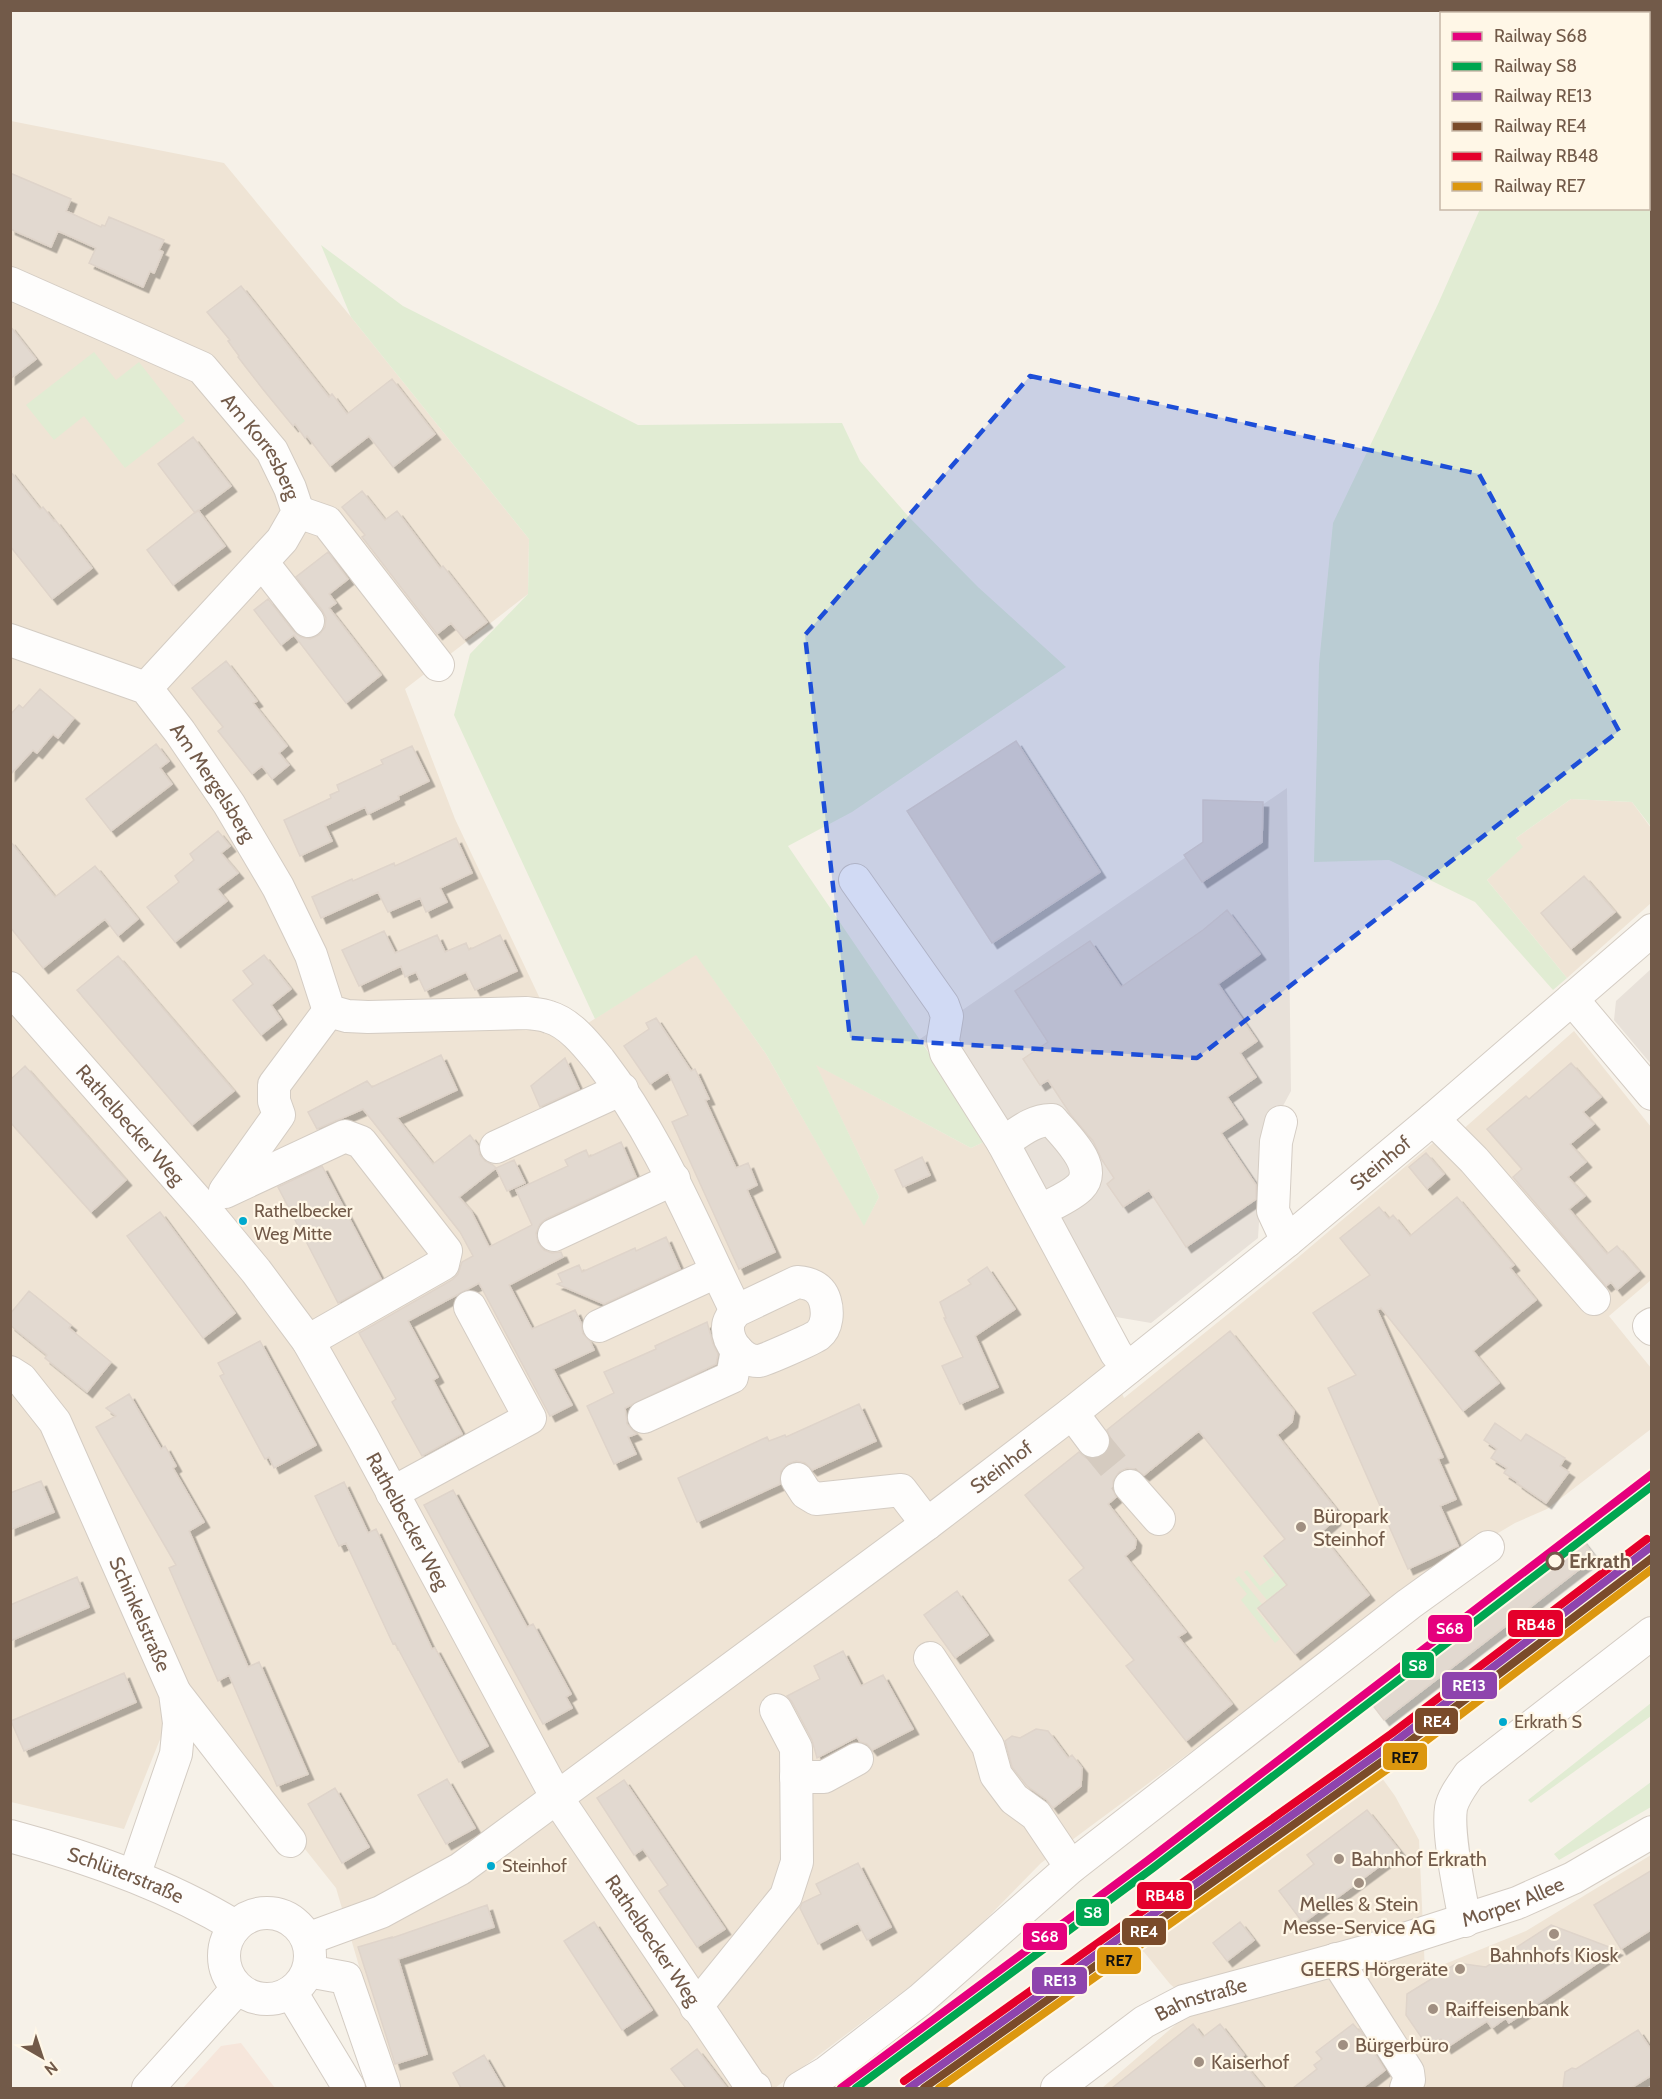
<svg xmlns="http://www.w3.org/2000/svg" width="1662" height="2099" viewBox="0 0 1662 2099" font-family="Cabin,sans-serif">
<style>
.residential{fill:#efe4d5}
.commercial{fill:#f6e6db}
.industrial{fill:#e8e1d9}
.green{fill:#e1ecd3}
.building{fill:#e2d9d0;stroke:#dfd4ca;stroke-width:1.5;filter:url(#shadow)}
.lines{fill:none;stroke-linecap:round;stroke-linejoin:round}
.minor-tunnel{stroke:#d5cbc0;stroke-width:32;stroke-dasharray:32 16;stroke-linecap:butt}
.minor-casing{stroke:#d4ccc3;stroke-width:34}
.minor{stroke:#fefdfc;stroke-width:32}
.rail-1-casing{stroke:#fff7e7;stroke-width:12}
.rail-2-casing{stroke:#fff7e7;stroke-width:12}
.rail-3-casing{stroke:#fff7e7;stroke-width:12}
.rail-4-casing{stroke:#fff7e7;stroke-width:12}
.rail-5-casing{stroke:#fff7e7;stroke-width:12}
.rail-6-casing{stroke:#fff7e7;stroke-width:12}
.rail-1{stroke:#e5007d;stroke-width:8}
.rail-2{stroke:#00a651;stroke-width:8}
.rail-3{stroke:#8e44ad;stroke-width:8}
.rail-4{stroke:#7a4b2a;stroke-width:8}
.rail-5{stroke:#e4002b;stroke-width:8}
.rail-6{stroke:#dc970f;stroke-width:8}
.marked{fill:#1d4ed8;fill-opacity:0.2;stroke:#1d4ed8;stroke-width:4.5;stroke-dasharray:12 8;stroke-linejoin:round}
.bus-dot{fill:#00a9ce;stroke:#fff7e7;stroke-width:2}
.poi-dot{fill:#a08f81;stroke:#fff7e7;stroke-width:2}
.stop-dot{fill:#fff7e7;stroke:#725a49;stroke-width:3}
.labels{text-anchor:middle;dominant-baseline:central;stroke-width:4.5;stroke-linejoin:round;paint-order:stroke}
.bus-label{font-size:18px;fill:#725a49;stroke:#fff7e7;text-anchor:start}
.street-label{font-size:20px;fill:#725a49;stroke:#fff7e7}
.poi-label{font-size:20px;fill:#725a49;stroke:#fff7e7;text-anchor:start}
.stop-label{font-size:20px;font-weight:bold;fill:#725a49;stroke:#fff7e7;text-anchor:start}
.line-badge{stroke:#fff7e7;stroke-width:2}
.badge-label{font-size:16px;text-anchor:middle;font-weight:bold;fill:#fff}
.pale-badge-label{font-size:16px;text-anchor:middle;font-weight:bold;fill:#111}
</style>
<defs>
<filter id="shadow"><feDropShadow dx="5.5" dy="5.5" stdDeviation="0" flood-color="#0004"/></filter>
</defs>
<rect width="100%" height="100%" fill="#f6f1e8"/>
<!-- residential -->
<path class="residential" d="M11,121l213,42 127,154 178,222 -1,55 -123,95 50,130 105,222 136,-87 70,100 98,171 15,-28 -64,-133 156,84 17,-8 99,172 37,86 171,-138 138,-117 27,-11 114,-101 77,96v153l-42,36 42,52v61l-104,80 -32,14 -79,47 -395,293 -92,94 -174,131h-380l-59,-200 -51,-64 -75,-108 -47,16 -39,97 -113,-27z
M1571,799l61,3 19,26v75l-84,75 -80,-98 35,-33 -6,-9z
M1382,1778l13,18 24,44 6,132 101,-41 125,-76v233h-549l94,-81 -26,-23 -26,-32 -11,-4z"/>
<!-- commercial -->
<path class="commercial" d="M241,2043l34,45h-92l38,-42z"/>
<!-- industrial -->
<path class="industrial" d="M1287,788l4,303 -27,50 -6,97 -107,85 -64,-11 -99,-172 -68,-101z
M1651,969v95l-37,-44 2,-19z"/>
<!-- green -->
<path class="green" d="M1588,10l63,1 1,817 -20,-26 -61,-3 -55,39 7,9 -36,33 80,98 -14,12 -78,-88 -86,-42 -75,2 5,-198 14,-141 105,-219 42,-95 168,-1v-194l-62,-1z
M321,245l82,61 235,119 204,-2 18,38 48,55 70,71 88,80 -214,145 -64,34 200,294 -17,8 -155,-83 63,132 -15,29 -98,-172 -70,-99 -101,64 -141,-304 16,-61 58,-60 1,-55 -178,-222z
M94,352l22,28 23,-18 46,59 -60,47 -41,-52 -30,24 -28,-35z
M1264,1557l22,28 -19,15 -23,-28 3,-2 13,16 15,-11 -13,-17z
M1239,1576l23,28 -6,5 24,30 -5,4 -34,-43 6,-6 -12,-15z
M1651,1703v13l-120,87 -3,-3z
M1651,1782v25l-92,53 -5,-6z"/>
<!-- building -->
<path class="building" d="M10,173l61,26 -5,12 35,16 1,-2 3,1 4,-9 55,23 -5,10 4,2 -9,21 -4,-2 -7,16 -54,-24 7,-15 -20,-9 -18,-8 -7,16 -41,-18z
M241,286l88,111 3,-3 15,20 45,-35 43,55 -42,33 -24,-31 -39,30 -23,-30 -2,2 -10,-14 -2,2 -31,-38 -24,-31 1,-1 -11,-15 2,-1 -23,-28z
M10,326l26,33 -26,20z
M193,437l38,49 -36,27 -37,-49z
M10,471l30,38 3,-2 11,14 1,-1 37,48 -40,31 -42,-53z
M362,491l23,29 12,-9 43,57 3,-2 44,56 -23,17 -13,-16 -14,11 -75,-97 3,-2 -23,-28z
M198,510l27,36 -52,39 -26,-35z
M328,552l20,27 -19,15 7,9 -7,5 52,67 -35,28 -52,-68 -13,10 -27,-35 14,-11 26,33 7,5 9,2 9,-4 6,-8 1,-9 -4,-8 -26,-33z
M226,661l31,40 -4,2 34,43 -8,7 10,12 -17,14 -10,-13 -10,8 -34,-43 5,-4 -31,-39z
M40,689l34,29 -16,20 -5,-4 -16,19 -4,-3 -23,25v-60l9,-10 4,3z
M1016,741l84,131 -108,71 -85,-132z
M156,744l13,17 -9,7 12,16 -61,47 -25,-32z
M412,746l17,35 -31,15 1,3 -31,15 -3,-7 -40,19 7,15 -32,15 -16,-36 47,-22 -1,-3 9,-4 -2,-6 46,-21 -2,-4z
M1203,800l60,2 -1,40 -60,40 -18,-27 19,-13z
M218,831l12,15 -9,7 17,20 -21,16 10,12 -52,41 -28,-35 32,-25 -4,-6 19,-16 -4,-6z
M456,838l16,35 -32,15 7,14 -21,10 -6,-14 -32,14 -10,-20 -57,26 -9,-21 40,-18 1,2 41,-18 1,3z
M10,841l45,56 40,-31 43,53 -20,17 -13,-17 -62,49 -33,-41z
M1584,876l31,36 -44,37 -30,-36z
M1227,910l33,44 -42,30 39,57 -17,12 16,24 -29,20 15,22 -21,14 35,52v14l-70,48 -37,-57 -26,17 -16,-23 7,-6 -12,-18 -9,-19 -22,-26 -23,-35 -8,5 -17,-26 25,-17 -33,-51 75,-50 31,46 82,-57z
M384,931l11,22 42,-18 8,17 21,-9 3,7 31,-15 17,36 -42,19 -9,-18 -41,19 -9,-19 -11,5 -4,-11 -42,20 -17,-36z
M264,955l27,34 -20,16 10,14 -20,16 -28,-35 20,-16 -10,-13z
M118,956l116,135 -42,34 -115,-135z
M656,1018l35,53 4,-2 14,30 -4,1 31,68 12,-5 9,22 -10,5 28,62 -36,17 -67,-147 16,-7 -20,-43 -18,12 -26,-38 25,-17 -3,-6z
M441,1055l16,35 -60,28 36,46 37,-29 8,11 2,9 5,6 8,4 3,3 -37,29 12,14 18,36 43,-22 -16,-35 52,-24 -3,-6 10,-5 11,-5 3,7 32,-15 15,35 -90,42 -6,5 -4,9 2,10 6,7 8,3 9,-1 2,5 -54,28 23,44 43,-19 6,13 2,11 7,7 4,9 -41,19 19,36 -22,11 -71,-133 -71,38 30,56 -5,3 29,54 -40,22 -30,-54 4,-3 -37,-66 93,-53 6,-6 4,-12 11,-6 -13,-24 -97,-123 -46,20 -9,-17 59,-31 5,6z
M565,1058l14,31 -39,18 -9,-21z
M1571,1063l30,34 -18,15 11,12 -24,20 16,18 -18,15 17,19 -16,13 38,45 10,-8 22,25 -22,19 -6,-8 -5,4 -93,-109 9,-8 -35,-40 39,-33 3,3z
M25,1066l101,114 -35,32 -81,-90v-42z
M1426,1153l18,21 -17,15 -18,-22z
M922,1157l8,18 -27,12 -8,-17z
M514,1160l11,23 -18,8 -11,-23z
M322,1166l59,113 -43,24 -60,-116z
M1457,1197l57,68 -4,3 26,32 -63,51 26,32 -36,28 -82,-103 -4,2 66,147 -5,2 18,40 -16,7 18,40 -50,23 -80,-181 28,-13 -43,-62 57,-38 -30,-37 39,-31 10,12 4,-4 17,21z
M160,1212l75,101 -32,25 -76,-102z
M666,1237l14,32 -76,35 -47,-20 5,-2 -4,-8 21,-9 3,7 53,-24 1,3z
M987,1267l28,42 -40,27 23,51 -38,17 -18,-38 21,-9 -19,-39h2l-6,-16 31,-18 -3,-4z
M29,1291l42,34 -2,3 42,34 -24,30 -42,-34 2,-3 -37,-30v-11z
M707,1322l6,22 5,10 -2,10 -91,44 2,16 9,10 -8,3 8,17 -22,10 -27,-58 27,-13 -10,-21 52,-23 -1,-3z
M1230,1331l64,80 -2,11 -15,13 59,74 -1,11 -15,13 49,62 -74,59 -37,-46 29,-23 -23,-29 21,-17 -86,-108 -55,44 -9,-6 -8,-1 -8,4 -6,9v9l3,7 -8,7 28,36 -1,8 -10,8 61,76 -8,5 54,67 -46,37 -60,-75 8,-6 -65,-80 15,-12 -59,-73 54,-43 7,6 9,1 9,-4 6,-7 1,-9 -4,-9z
M260,1341l56,104 -42,23 -5,-11 -4,2 -32,-59 -13,-24 4,-2 -6,-11z
M129,1394l32,55 4,-3 11,20 -3,2 31,54 -15,9 59,136 11,-5 49,112 -31,12 -48,-111 -11,6 -49,-113 7,-3 -80,-138 20,-11 -10,-8z
M859,1404l17,37 -64,29 -7,-7 -9,-2 -8,3 -7,7 -1,13 -83,38 -19,-44 89,-41 2,4 16,-6 1,2z
M1495,1423l26,18 5,-7 39,24 -5,8 9,6 -23,31 -29,-20 1,-1 -14,-9 3,-5 -16,-10 6,-9 -13,-9z
M41,1481l13,31 -44,18v-37z
M344,1482l24,51 8,-4 56,120 3,-1 53,98 -29,16 -64,-119 -2,1 -47,-101 -7,3 -24,-50z
M453,1490l74,137 6,-3 38,70 -5,3 6,11 -29,16 -119,-219z
M1579,1536l16,21 -211,163 -16,-21z
M77,1577l12,30 -79,34v-36z
M957,1591l31,44 -33,23 -31,-43z
M843,1651l18,35 22,-11 30,54 -41,21 -5,-6 -7,-2 -3,-5 -40,21 -5,-18 -20,-38 -5,-6 33,-17 -6,-13z
M124,1673l12,29 -112,49 -13,-30z
M1036,1729l12,2 20,27 4,-3 10,13 -1,18 -28,22 -6,-8 -20,-14 -15,-19 -7,-26 7,-5 8,2z
M447,1779l28,49 -29,16 -28,-49z
M624,1780l101,149 -28,18 -38,-56 9,-6 -25,-36 -9,6 -37,-57z
M335,1788l34,59 -27,16 -34,-59z
M1367,1810l33,41 -97,72 -24,-32 35,-27 -7,-9z
M858,1863l33,64 -24,13 -9,-17 -40,21 -18,-36 2,-5 19,-9 -5,-10z
M1652,1870v59l-31,20 -27,-44z
M487,1905l7,22 -96,32 29,95 -32,10 -37,-117 34,-10v1z
M594,1922l58,88 -30,20 -58,-89z
M1240,1922l14,18 -27,21 -14,-18z
M1551,1925l66,25 -108,73 -3,-5 -14,10 -5,-7 -41,27 -5,-9 -8,5h-7l-20,-29 1,-21 50,-31 29,4z
M1193,2024l10,13 17,-13 24,31 -4,4 24,29h-152z
M1353,2024l6,7 1,-1 25,40 -23,18h-69l24,-19 -3,-4 8,-6 -6,-7z
M1638,2030l14,21v24l-21,13h-68l2,-16 7,-4 4,1z
M697,2049l30,39h-41l-15,-19z
M484,2055l19,33h-42l-8,-15z"/>
<g class="lines">
<!-- minor-tunnel -->
<path class="minor-tunnel" d="M1093,1441l37,45"/>
<!-- minor casing -->
<g class="minor-casing">
<g id="minor">
<path id="s1" d="M10,283l192,85 70,83 18,37 8,24 -16,28 -136,148"/>
<path d="M298,512l29,10 111,143"/>
<path d="M262,562l46,59"/>
<path id="s2" d="M10,640l136,48 34,44 49,72 49,83 33,68 18,56 18,5 21,1 158,-4c8,1 16,1 23,4 21,6 38,28 51,44 59,76 94,165 136,250"/>
<path d="M855,880l88,125 4,11 -4,24 3,13 57,90 113,210 12,15"/>
<path id="s3" d="M10,988l197,224 49,59 52,70 55,97 194,360 194,288 4,2"/>
<path d="M1572,999l80,95"/>
<path d="M1433,1119l41,41 120,139"/>
<path d="M1281,1122l-5,20 -3,69 14,30"/>
<path d="M1003,1143c15,-10 31,-24 49,-23 13,16 48,47 28,67 -10,10 -28,17 -40,24"/>
<path d="M496,1147l126,-58"/>
<path d="M225,1191l54,-76 -5,-14v-16l55,-74"/>
<path d="M225,1192l120,-56 16,6 85,109 -3,13 -135,77"/>
<path d="M554,1235l120,-56"/>
<path d="M797,1282c13,1 24,5 28,19 3,10 3,26 -7,34 -5,4 -53,25 -59,26 -16,1 -32,-18 -31,-34 0,-6 4,-11 8,-16z"/>
<path d="M1652,1324l-3,2 3,3"/>
<path d="M599,1326l117,-54"/>
<path id="s4" d="M10,1372l11,7 34,43 120,271 4,30 -3,31 -42,122"/>
<path d="M1072,1413l21,28"/>
<path d="M644,1417l88,-40 5,-27"/>
<path d="M797,1479l9,14 10,6 85,-9 26,34"/>
<path d="M1130,1486l29,33"/>
<path d="M392,1493l138,-75 -60,-111"/>
<path d="M930,1658l58,88 8,29 18,24 22,16 35,52"/>
<path d="M176,1694l114,147"/>
<path d="M796,1777h28l33,-18"/>
<path id="s5" d="M10,1836c78,21 156,48 225,90"/>
<circle cx="267" cy="1956" r="43"/>
<path d="M1465,1921c-5,-28 -18,-87 -14,-113 2,-11 12,-24 18,-33l183,-142"/>
<path id="s6" d="M307,1939l74,-27 79,-43 467,-345 145,-111 215,-172 146,-122 219,-189"/>
<path d="M1336,1959l72,113 1,8 -3,8"/>
<path d="M308,1971l38,7 38,110"/>
<path d="M291,1992l58,96"/>
<path d="M696,2007l90,-111 11,-34 -1,-114 -20,-38"/>
<path d="M148,2088l89,-99"/>
<path d="M800,2088l27,-16 93,-72 151,-133 338,-263 79,-57"/>
<path id="s7" d="M1057,2088l87,-66 40,-21 180,-49 153,-49 56,-25 79,-46"/>
</g>
</g>
<!-- minor -->
<use href="#minor" class="minor"/>
<!-- rail-1 casing -->
<g class="rail-1-casing">
<path id="rail-1" d="M841,2088l306,-227 505,-387"/>
</g>
<!-- rail-2 casing -->
<g class="rail-2-casing">
<path id="rail-2" d="M856,2088l297,-220 499,-382"/>
</g>
<!-- rail-3 casing -->
<g class="rail-3-casing">
<path id="rail-3" d="M909,2088l487,-347 256,-195"/>
</g>
<!-- rail-4 casing -->
<g class="rail-4-casing">
<path id="rail-4" d="M924,2088l477,-340 251,-190"/>
</g>
<!-- rail-5 casing -->
<g class="rail-5-casing">
<path id="rail-5" d="M904,2081l487,-347 256,-195"/>
</g>
<!-- rail-6 casing -->
<g class="rail-6-casing">
<path id="rail-6" d="M939,2088l467,-332 246,-187"/>
</g>
<!-- rail-1 -->
<use href="#rail-1" class="rail-1"/>
<!-- rail-2 -->
<use href="#rail-2" class="rail-2"/>
<!-- rail-3 -->
<use href="#rail-3" class="rail-3"/>
<!-- rail-4 -->
<use href="#rail-4" class="rail-4"/>
<!-- rail-5 -->
<use href="#rail-5" class="rail-5"/>
<!-- rail-6 -->
<use href="#rail-6" class="rail-6"/>
</g>
<!-- marked area -->
<path class="marked" d="M1030,376l449,98 140,257 -422,327 -347,-20 -45,-403z"/>
<!-- markers -->
<g class="bus-dot">
<circle cx="243" cy="1221" r="5"/>
<circle cx="1503" cy="1722" r="5"/>
<circle cx="491" cy="1866" r="5"/>
</g>
<g class="poi-dot">
<circle cx="1301" cy="1527" r="6"/>
<circle cx="1339" cy="1859" r="6"/>
<circle cx="1359" cy="1883" r="6"/>
<circle cx="1554" cy="1934" r="6"/>
<circle cx="1460" cy="1969" r="6"/>
<circle cx="1433" cy="2009" r="6"/>
<circle cx="1343" cy="2045" r="6"/>
<circle cx="1199" cy="2062" r="6"/>
</g>
<circle class="stop-dot" cx="1555" cy="1561" r="8"/>
<g class="labels">
<!-- bus labels -->
<g class="bus-label">
<text x="254" y="1211">Rathelbecker<tspan x="254" dy="23">Weg Mitte</tspan></text>
<text x="1514" y="1722">Erkrath S</text>
<text x="502" y="1866">Steinhof</text>
</g>
<!-- street labels -->
<g class="street-label">
<text stroke="none"><textPath href="#s1" startOffset="309">Am Korresberg</textPath></text>
<text stroke="none"><textPath href="#s2" startOffset="260">Am Mergelsberg</textPath></text>
<text stroke="none"><textPath href="#s3" startOffset="182">Rathelbecker Weg</textPath></text>
<text stroke="none"><textPath href="#s6" startOffset="1329">Steinhof</textPath></text>
<text stroke="none"><textPath href="#s6" startOffset="843">Steinhof</textPath></text>
<text stroke="none"><textPath href="#s3" startOffset="668">Rathelbecker Weg</textPath></text>
<text stroke="none"><textPath href="#s4" startOffset="278">Schinkelstraße</textPath></text>
<text stroke="none"><textPath href="#s5" startOffset="122">Schlüterstraße</textPath></text>
<text stroke="none"><textPath href="#s7" startOffset="498">Morper Allee</textPath></text>
<text stroke="none"><textPath href="#s3" startOffset="1154">Rathelbecker Weg</textPath></text>
<text stroke="none"><textPath href="#s7" startOffset="171">Bahnstraße</textPath></text>
</g>
<!-- poi labels -->
<g class="poi-label">
<text x="1313" y="1516">Büropark<tspan x="1313" dy="23">Steinhof</tspan></text>
<text x="1351" y="1859">Bahnhof Erkrath</text>
<text x="1359" y="1904" text-anchor="middle">Melles &amp; Stein<tspan x="1359" dy="23">Messe-Service AG</tspan></text>
<text x="1554" y="1955" text-anchor="middle">Bahnhofs Kiosk</text>
<text x="1448" y="1969" text-anchor="end">GEERS Hörgeräte</text>
<text x="1445" y="2009">Raiffeisenbank</text>
<text x="1355" y="2045">Bürgerbüro</text>
<text x="1211" y="2062">Kaiserhof</text>
</g>
<!-- stop labels -->
<g class="stop-label">
<text x="1569" y="1561">Erkrath</text>
</g>
</g>
<g class="line-badge">
<rect x="1507" y="1609" width="57" height="29" rx="6" fill="#e4002b"/>
<rect x="1427" y="1614" width="46" height="29" rx="6" fill="#e5007d"/>
<rect x="1401" y="1651" width="34" height="28" rx="6" fill="#00a651"/>
<rect x="1441" y="1671" width="57" height="29" rx="6" fill="#8e44ad"/>
<rect x="1414" y="1707" width="45" height="28" rx="6" fill="#7a4b2a"/>
<rect x="1382" y="1742" width="46" height="29" rx="6" fill="#dc970f"/>
<rect x="1136" y="1881" width="57" height="29" rx="6" fill="#e4002b"/>
<rect x="1075" y="1898" width="35" height="29" rx="6" fill="#00a651"/>
<rect x="1121" y="1917" width="46" height="29" rx="6" fill="#7a4b2a"/>
<rect x="1022" y="1922" width="46" height="29" rx="6" fill="#e5007d"/>
<rect x="1096" y="1946" width="46" height="29" rx="6" fill="#dc970f"/>
<rect x="1031" y="1966" width="57" height="29" rx="6" fill="#8e44ad"/>
</g>
<g class="badge-label">
<text x="1536" y="1630">RB48</text>
<text x="1450" y="1634">S68</text>
<text x="1418" y="1671">S8</text>
<text x="1469" y="1691">RE13</text>
<text x="1437" y="1727">RE4</text>
<text x="1165" y="1901">RB48</text>
<text x="1093" y="1918">S8</text>
<text x="1144" y="1937">RE4</text>
<text x="1045" y="1942">S68</text>
<text x="1060" y="1986">RE13</text>
</g>
<g class="pale-badge-label">
<text x="1405" y="1763">RE7</text>
<text x="1119" y="1966">RE7</text>
</g>
<!-- border -->
<rect width="1662" height="2099" fill="none" stroke="#725a49" stroke-width="24"/>
<!-- legend -->
<rect x="1440" y="12" width="210" height="198" fill="#fff7e7" stroke="#c7b8a8" stroke-width="1.5"/>
<rect x="1452" y="32" width="30" height="9" fill="#e5007d" stroke="#c7b8a8" stroke-width="1.5"/>
<text x="1494" y="42" font-size="18" fill="#725a49">Railway S68</text>
<rect x="1452" y="62" width="30" height="9" fill="#00a651" stroke="#c7b8a8" stroke-width="1.5"/>
<text x="1494" y="72" font-size="18" fill="#725a49">Railway S8</text>
<rect x="1452" y="92" width="30" height="9" fill="#8e44ad" stroke="#c7b8a8" stroke-width="1.5"/>
<text x="1494" y="102" font-size="18" fill="#725a49">Railway RE13</text>
<rect x="1452" y="122" width="30" height="9" fill="#7a4b2a" stroke="#c7b8a8" stroke-width="1.5"/>
<text x="1494" y="132" font-size="18" fill="#725a49">Railway RE4</text>
<rect x="1452" y="152" width="30" height="9" fill="#e4002b" stroke="#c7b8a8" stroke-width="1.5"/>
<text x="1494" y="162" font-size="18" fill="#725a49">Railway RB48</text>
<rect x="1452" y="182" width="30" height="9" fill="#dc970f" stroke="#c7b8a8" stroke-width="1.5"/>
<text x="1494" y="192" font-size="18" fill="#725a49">Railway RE7</text>
<!-- north arrow -->
<g transform="translate(42 2057) rotate(141)" stroke="#fff7e7" stroke-width="4.5" paint-order="stroke">
<path d="M0-4.5L10 22L0 15L-10 22Z" fill="#725a49"/>
<text y="-9" font-size="16" font-weight="bold" text-anchor="middle" fill="#725a49">N</text>
</g>
</svg>
